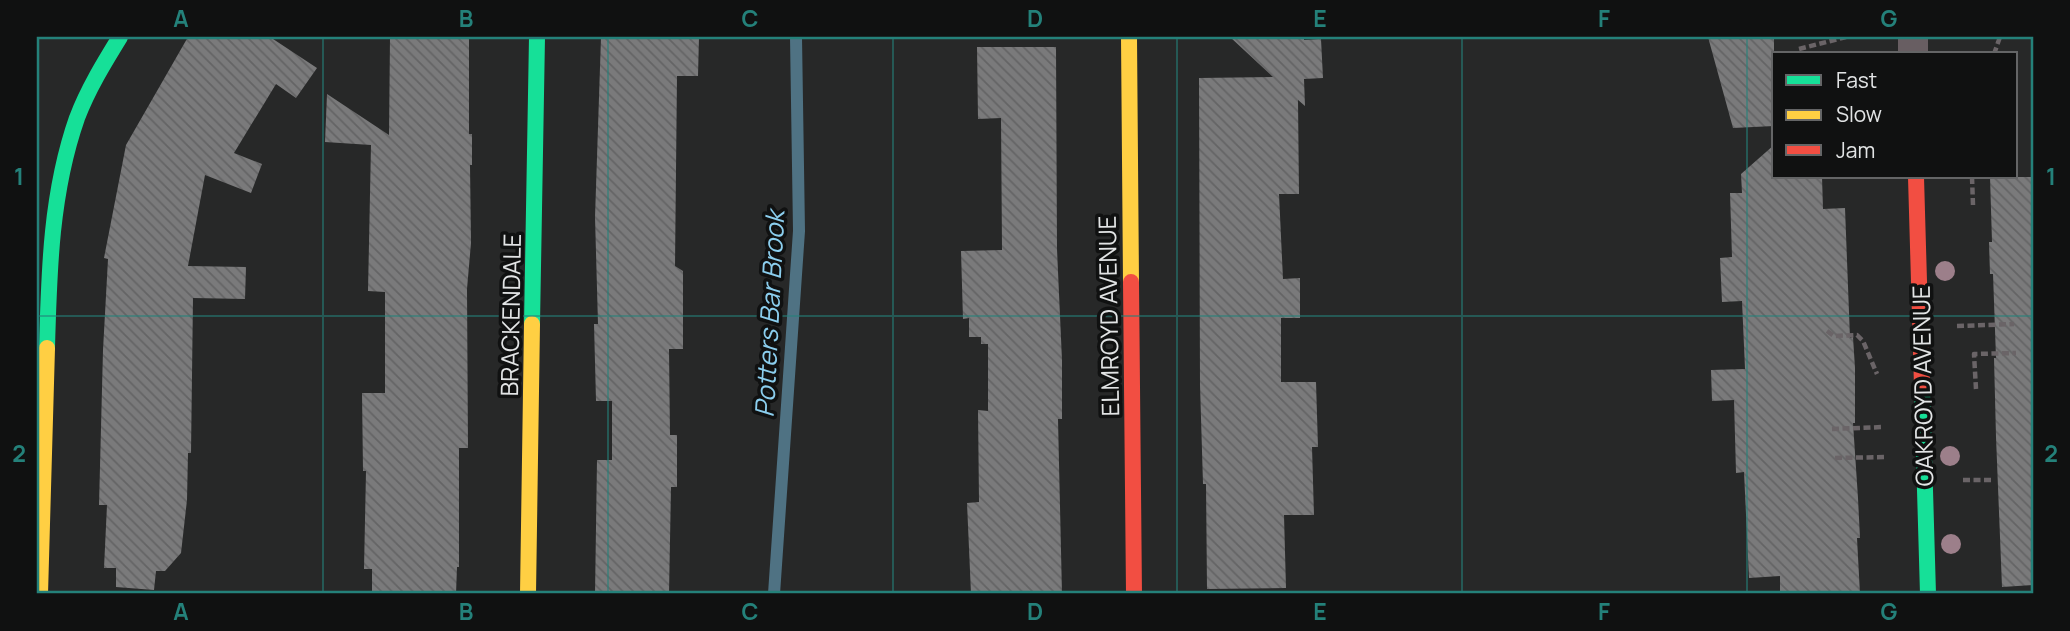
<svg xmlns="http://www.w3.org/2000/svg" width="2070" height="631" viewBox="0 0 2070 631" font-family="Manrope,sans-serif">
<style>
.lines{fill:none;stroke-linecap:round;stroke-linejoin:round}
.stream{stroke:#4f7283;stroke-width:12}
.building{fill:url(#building-back-hatch)}
.path{stroke:#6a6467;stroke-width:4.5;stroke-dasharray:7 3.5;stroke-linecap:butt}
.street{stroke:#685e62;stroke-width:30}
.fast{stroke:#16e098;stroke-width:16}
.slow{stroke:#ffcf43;stroke-width:16}
.jam{stroke:#f24e42;stroke-width:16}
.tree{fill:#9c7f8a}
.grid{fill:none;stroke:#24817a;stroke-width:2;stroke-opacity:0.55}
.labels{text-anchor:middle;dominant-baseline:central;stroke-width:7;stroke-linejoin:round;paint-order:stroke}
.street-label{font-size:24px;fill:#e2e4e5;stroke:#101111}
.water-label{font-size:26px;font-style:italic;fill:#8bceee;stroke:#101111}
.neatline{fill:none;stroke:#24817a;stroke-width:2.5}
.grid-label{font-size:23px;text-anchor:middle;font-weight:bold;fill:#24817a}
</style>
<defs>
<pattern id="building-back-hatch" width="6" height="6" patternUnits="userSpaceOnUse" patternTransform="scale(1.75)"><rect width="6" height="6" fill="#7a7a7b"/><path d="M-1 5l2 2M0 0l6 6M5-1l2 2" fill="none" stroke="#646465"/></pattern>
</defs>
<rect width="100%" height="100%" fill="#272828"/>
<g class="lines">
<!-- stream -->
<path class="stream" d="M774,594l25,-363 -3,-194"/>
</g>
<!-- building -->
<path class="building" d="M188,37h82l47,31 -21,30 -20,-14 -42,69 28,11 -11,29 -46,-18 -17,91 58,1 -1,32 -52,-1 -2,155h-3l-1,47 -6,53 -16,18h-9l-2,19 -38,-3v-19h-12l3,-63h-8l4,-155 5,-91 -4,-1 22,-113z
M390,37h79v97h3v31h-2l1,78 -4,46 1,159h-9v119h-2l-1,27h-84v-25h-8l2,-98h-3l-1,-78h23v-101l-17,-1 3,-146 -46,-3 2,-48 62,41z
M601,37h98l-1,39h-21l-2,190 8,5v78h-14l1,86h7v52h-6l-2,107h-74l2,-134h15v-59h-16l-2,-77h4l-3,-107z
M1230,37h74v3l17,-1 2,39 -19,1 1,27 -7,-6 1,94h-20l4,85 17,-1v40h-19v64h35l2,65h-6l2,68h-30l2,73 -79,1 -1,-105h-3l-3,-99 -1,-307 74,-1z
M1708,37h66v89l-41,2z
M977,47h79l1,202 5,111v59h-4l4,175h-91l-4,-91 12,-1 -1,-92 10,1v-67h-7v-7h-12v-19l-6,1 -2,-68 41,-1 -1,-132 -23,1z
M1774,145v32h48l1,32 22,-1 5,130 3,-1 2,31v55h-2l5,75 2,40h-3l3,56h-80v-18l-31,2 -5,-106 -8,1 -2,-73 -22,1 -1,-31 34,-1 -3,-68 -20,1 -2,-44 12,-1 -2,-64h12l-1,-19z
M1990,177h43v408l-31,2 -6,-150 -2,-79h2l-3,-84h-3l-1,-32h3z"/>
<g class="lines">
<!-- path -->
<path class="path" d="M1799,49l47,-12
M1994,54l6,-17
M1972,177l1,28
M1957,326l57,-2
M1827,331l7,5 23,-1 6,6 14,33
M1976,389l-2,-35 42,-1
M1832,429l52,-2
M1835,458l51,-1
M1963,480h30"/>
<!-- street -->
<path class="street" d="M1913,37v17"/>
<!-- fast -->
<path class="fast" d="M532,324l5,-287
M47,348c2,-78 4,-156 30,-230 11,-29 27,-55 43,-81
M1922,386l6,208"/>
<!-- slow -->
<path class="slow" d="M1129,37l2,245
M40,594l7,-246
M528,594l4,-270"/>
<!-- jam -->
<path class="jam" d="M1916,177l6,209
M1131,282l3,312"/>
</g>
<!-- trees -->
<g class="tree">
<circle cx="1945" cy="271" r="10"/>
<circle cx="1950" cy="456" r="10"/>
<circle cx="1951" cy="544" r="10"/>
</g>
<!-- grid -->
<path class="grid" d="M323,37v557M608,37v557M893,37v557M1177,37v557M1462,37v557M1747,37v557M37,316h1996"/>
<g class="labels">
<!-- street labels -->
<g class="street-label">
<text transform="translate(510 315) rotate(-89)">BRACKENDALE</text>
<text transform="translate(1108 316) rotate(-91)">ELMROYD AVENUE</text>
<text transform="translate(1922 386) rotate(-91)">OAKROYD AVENUE</text>
</g>
<!-- water labels -->
<g class="water-label">
<text transform="translate(769 314) rotate(-87)">Potters Bar Brook</text>
</g>
</g>
<!-- border -->
<rect width="2070" height="631" fill="none" stroke="#101111" stroke-width="77"/>
<!-- legend -->
<rect x="1772" y="52" width="245" height="126" fill="#101111" stroke="#646566" stroke-width="2"/>
<rect x="1786" y="75" width="35" height="10" fill="#16e098" stroke="#646566" stroke-width="2"/>
<text x="1836" y="88" font-size="21" fill="#e2e4e5">Fast</text>
<rect x="1786" y="110" width="35" height="10" fill="#ffcf43" stroke="#646566" stroke-width="2"/>
<text x="1836" y="122" font-size="21" fill="#e2e4e5">Slow</text>
<rect x="1786" y="145" width="35" height="10" fill="#f24e42" stroke="#646566" stroke-width="2"/>
<text x="1836" y="158" font-size="21" fill="#e2e4e5">Jam</text>
<rect x="38" y="38" width="1994" height="554" class="neatline"/>
<g class="grid-label">
<text x="181" y="27">A</text>
<text x="466" y="27">B</text>
<text x="750" y="27">C</text>
<text x="1035" y="27">D</text>
<text x="1320" y="27">E</text>
<text x="1604" y="27">F</text>
<text x="1889" y="27">G</text>
<text x="19" y="185">1</text>
<text x="2051" y="185">1</text>
<text x="19" y="462">2</text>
<text x="2051" y="462">2</text>
<text x="181" y="620">A</text>
<text x="466" y="620">B</text>
<text x="750" y="620">C</text>
<text x="1035" y="620">D</text>
<text x="1320" y="620">E</text>
<text x="1604" y="620">F</text>
<text x="1889" y="620">G</text>
</g>
</svg>
